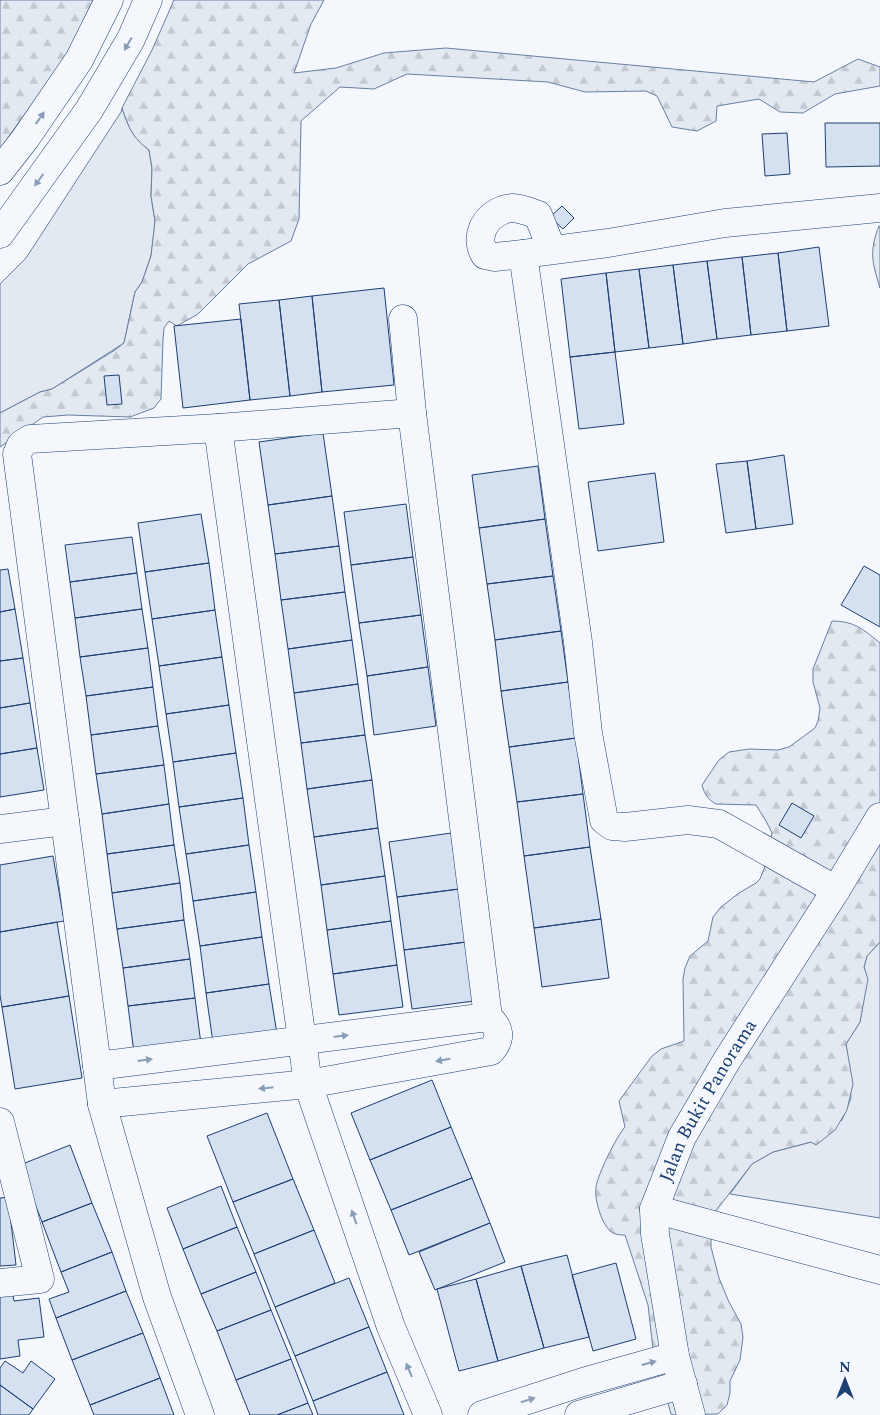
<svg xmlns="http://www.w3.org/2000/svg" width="880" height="1415" viewBox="0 0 880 1415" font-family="Spectral,serif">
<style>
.green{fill:#e3e9f0;stroke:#687fa3}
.forest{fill:url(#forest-firs);stroke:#687fa3}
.building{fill:#d5e0f0;stroke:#1d3f73}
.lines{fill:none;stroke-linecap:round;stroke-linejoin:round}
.minor-casing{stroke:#1d3f73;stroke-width:29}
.highway-casing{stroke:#1d3f73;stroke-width:29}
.minor{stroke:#f4f7fb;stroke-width:28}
.highway{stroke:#f4f7fb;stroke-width:28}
.oneway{fill:#889bb7}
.labels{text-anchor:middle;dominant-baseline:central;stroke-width:4;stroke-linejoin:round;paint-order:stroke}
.street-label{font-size:19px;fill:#1d3f73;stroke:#f4f7fb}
</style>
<defs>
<pattern id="forest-firs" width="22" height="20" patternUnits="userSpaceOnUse" patternTransform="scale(1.25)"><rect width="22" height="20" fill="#e3e9f0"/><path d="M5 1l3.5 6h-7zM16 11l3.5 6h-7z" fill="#c2c9d1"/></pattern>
</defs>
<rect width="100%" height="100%" fill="#f4f7fb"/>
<!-- green -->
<path class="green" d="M122,108c7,20 10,29 27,42l3,18 -1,28 4,25 -1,11 -3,24 -9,26 -7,10 -11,51 -72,46 -12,3 -40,21v-129l26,-26 95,-146z
M880,942v276l-150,-24 22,-30 21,-12 38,-10 31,-22 9,-22 -5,-54 14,-22 7,-43 -3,-12 3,-11z"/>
<!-- forest -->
<path class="forest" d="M0,0h93l-25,53 -68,96z
M174,0h150l-13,24 -17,49 42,-5 48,-15 62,-5 368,34 44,-23 22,8v19l-45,8 -32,19 -23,-1 -21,-13 -42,7 -1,15 -19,10 -25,-4 -15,-31 -11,-5 -61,1 -37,-10 -141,-8 -33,15 -34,-2 -39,34 -2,98 -8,22 -43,23 -50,50 -21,12 -8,-5 -5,7 -1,11 -2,60 -7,9 -24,9 -62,-2 -25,2 -43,30v-34l40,-21 12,-3 63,-39 9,-7 11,-51 7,-10 9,-26 4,-35 -4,-25 1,-28 -3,-18c-17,-13 -20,-22 -27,-42l30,-58z
M879,226h1v62c-8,-26 -11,-36 -1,-62z
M832,621c22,0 31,8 48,22v299l-13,14 -3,11 4,12 -8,43 -14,22 7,40 -6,26 -12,20 -19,15 -5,-3 -38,10 -21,12 -37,48 -4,23v12l8,31 10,24 12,22 2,13 -3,23 -10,21v12l-3,12 -9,9 -44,1 -3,-1 -7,-25 -9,-22 -7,-62 -23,-70c-3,0 -9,0 -12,-2 -11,-6 -19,-34 -17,-46 2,-13 20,-50 29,-60l-6,-26 33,-45 9,-7 23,-8 -1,-62 2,-11 5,-12 18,-15 5,-24 8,-10 18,-14 17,-10 4,-4 5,-13 7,-33 -6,-12 -10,-16 -40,-1c-8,-4 -12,-11 -14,-19l17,-25 10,-8 20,-3 29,1 11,-3 26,-19 3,-7 2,-13 -7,-26v-13z"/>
<!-- building -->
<path class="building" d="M825,123h55v43l-54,1z
M787,133l3,41 -25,2 -3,-42z
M562,206l12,12 -11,11 -13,-12z
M819,247l10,79 -42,5 -9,-78z
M778,253l9,78 -36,4 -9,-78z
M742,257l9,78 -34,4 -10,-78z
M707,261l10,78 -34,5 -10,-79z
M673,265l10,79 -34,4 -10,-79z
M639,269l10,79 -34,4 -9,-79z
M606,273l9,79 -45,5 -9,-78z
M384,288l10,97 -72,7 -10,-96z
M312,296l10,96 -32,4 -11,-96z
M279,300l11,96 -40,4 -11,-96z
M241,319l9,81 -67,8 -9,-82z
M615,352l9,72 -45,5 -9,-72z
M119,375l3,29 -15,1 -3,-29z
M323,433l9,63 -64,9 -9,-63z
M784,455l9,69 -37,5 -9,-68z
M747,461l9,68 -30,4 -10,-69z
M538,466l7,53 -66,9 -7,-53z
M655,473l9,69 -66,9 -10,-69z
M332,496l7,50 -64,8 -7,-49z
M406,504l7,53 -62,8 -7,-53z
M201,514l8,49 -64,9 -7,-49z
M545,519l8,57 -66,8 -8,-56z
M132,537l5,36 -67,9 -5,-37z
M339,546l6,46 -64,8 -6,-46z
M413,557l8,58 -62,8 -8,-58z
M209,563l6,47 -63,9 -7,-47z
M864,566l16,9v52l-39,-22z
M8,569l7,40 -15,3v-42z
M137,573l5,36 -67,9 -5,-36z
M553,576l8,55 -66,9 -8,-56z
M345,592l7,48 -64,9 -7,-49z
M15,609l8,49 -23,3v-49z
M142,609l6,39 -68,9 -5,-39z
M215,610l7,47 -63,9 -7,-47z
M421,615l7,52 -61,9 -8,-53z
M561,631l7,51 -67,9 -6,-51z
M352,640l6,44 -64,9 -6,-44z
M148,648l5,39 -67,9 -6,-39z
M222,657l7,48 -63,9 -7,-48z
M23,658l7,45 -30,5v-47z
M428,667l8,59 -62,9 -7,-59z
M568,682l8,56 -67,9 -8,-56z
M358,684l7,51 -64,8 -7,-50z
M153,687l5,39 -67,9 -5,-39z
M30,703l7,45 -37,6v-46z
M229,705l7,48 -63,9 -7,-48z
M158,726l6,39 -68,9 -5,-39z
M365,735l7,45 -65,9 -6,-46z
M576,738l7,56 -66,8 -8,-55z
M37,748l7,42 -44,7v-43z
M236,753l7,45 -64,9 -6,-45z
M164,765l5,39 -67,10 -6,-40z
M372,780l6,48 -64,9 -7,-48z
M583,794l7,53 -66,9 -7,-54z
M243,798l6,47 -63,9 -7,-47z
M792,803l22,13 -13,22 -22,-13z
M169,804l5,41 -67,9 -5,-40z
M378,828l7,48 -64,9 -7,-48z
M451,833l8,56 -62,8 -8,-55z
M174,845l6,38 -68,10 -5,-39z
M249,845l7,47 -63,9 -7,-47z
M590,847l11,72 -67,9 -10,-72z
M53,856l11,65 -64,11v-67z
M385,876l6,45 -64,9 -6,-45z
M180,883l4,37 -67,9 -5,-36z
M459,889l7,53 -62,8 -7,-53z
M256,892l6,45 -62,9 -7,-45z
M601,919l8,59 -67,9 -8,-59z
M184,920l6,39 -67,9 -6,-39z
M391,921l6,44 -64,9 -6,-44z
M57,922l12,74 -67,11 -2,-12v-63z
M262,937l7,47 -63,9 -6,-47z
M466,942l8,59 -62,8 -8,-59z
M190,959l5,39 -67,8 -5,-38z
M397,965l6,42 -64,8 -6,-41z
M269,984l8,50 -64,9 -7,-50z
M69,996l13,82 -67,11 -13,-82z
M195,998l6,46 -67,9 -6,-47z
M432,1080l19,47 -81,33 -19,-47z
M267,1113l26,66 -60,23 -26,-66z
M451,1127l21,51 -81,32 -21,-50z
M70,1145l22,58 -50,19 -22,-57z
M472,1178l18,45 -81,32 -18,-45z
M293,1179l21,51 -60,24 -21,-52z
M221,1186l16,41 -54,22 -16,-41z
M8,1197l8,68 -16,1v-68z
M92,1203l20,49 -51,20 -19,-50z
M490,1223l15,39 -70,28 -16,-38z
M237,1227l19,45 -55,22 -18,-45z
M314,1230l21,53 -60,24 -21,-53z
M112,1252l14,39 -70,27 -7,-19 20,-7 -8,-20z
M567,1255l22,82 -45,11 -23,-82z
M616,1263l20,76 -43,12 -21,-76z
M521,1266l23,82 -46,13 -22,-82z
M256,1272l15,38 -54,21 -16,-37z
M349,1278l20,49 -74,29 -20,-49z
M476,1279l22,82 -39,10 -22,-82z
M12,1289l2,12 25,-3 5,39 -26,3 2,16 -20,3v-68z
M126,1291l17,42 -71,27 -16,-42z
M271,1310l20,49 -55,21 -19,-49z
M369,1327l18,45 -74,29 -18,-45z
M143,1333l17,45 -70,27 -18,-45z
M291,1359l17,44 -31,12h-27l-14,-35z
M5,1361l18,12 8,-12 24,18 -22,30 -33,-24v-17z
M387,1372l17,43h-86l-5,-14z
M160,1378l14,37h-80l-4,-10z
M0,1385l33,24 -4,6h-29z
M308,1403l5,12h-36z"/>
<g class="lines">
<!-- minor casing -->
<g class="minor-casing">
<g id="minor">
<path d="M552,250l-14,-35c-11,-4 -24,-10 -35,-5 -19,7 -29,28 -18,45l10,2 28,-3 85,-11 117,-20 155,-15"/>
<path d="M523,254l55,388 10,91 16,87 8,6 13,1 63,-7 31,4 117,66"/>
<path d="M218,428l90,656 83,243 37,88"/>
<path d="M0,829l65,-8"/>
<path d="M97,1066l391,-49"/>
<path d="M102,1104l206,-20 183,-33c11,-13 9,-23 -3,-34l-76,-604 -9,-94"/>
<path d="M0,1122l40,157 -40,4"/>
<path d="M654,1209l226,61"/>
<path d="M200,1415l-43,-118 -55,-193 -85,-650 4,-9 9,-6 188,-11 194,-15"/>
<path d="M482,1415l101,-33 92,-26"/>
<path d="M579,1415l104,-31"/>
<path id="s1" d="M691,1415l-16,-59 -20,-122 -1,-25 28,-72 45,-77 109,-170 44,-73"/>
</g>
</g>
<!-- highway casing -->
<g class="highway-casing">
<path id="highway" d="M0,171l25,-32 54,-79 30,-60
M0,234l89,-124 42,-71 17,-39"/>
</g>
<!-- minor -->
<use href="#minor" class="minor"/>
<!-- highway -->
<use href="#highway" class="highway"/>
</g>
<!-- one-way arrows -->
<defs><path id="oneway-solid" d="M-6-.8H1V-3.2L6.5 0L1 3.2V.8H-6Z" transform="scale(1.25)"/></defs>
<g class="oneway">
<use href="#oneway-solid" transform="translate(128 44) rotate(120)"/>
<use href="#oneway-solid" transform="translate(40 118) rotate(-55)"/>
<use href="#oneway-solid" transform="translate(39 180) rotate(126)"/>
<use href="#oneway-solid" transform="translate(341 1036) rotate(-7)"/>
<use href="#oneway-solid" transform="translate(145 1060) rotate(-7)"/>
<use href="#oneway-solid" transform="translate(443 1060) rotate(170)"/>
<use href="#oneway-solid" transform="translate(266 1088) rotate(174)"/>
<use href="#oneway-solid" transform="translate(354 1217) rotate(-109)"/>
<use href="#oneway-solid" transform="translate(649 1363) rotate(-15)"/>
<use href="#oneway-solid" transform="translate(409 1370) rotate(-113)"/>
<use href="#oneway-solid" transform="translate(528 1400) rotate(-18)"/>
</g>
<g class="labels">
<!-- street labels -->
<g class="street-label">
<text stroke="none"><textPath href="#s1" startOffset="331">Jalan Bukit Panorama</textPath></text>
</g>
</g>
<!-- north arrow -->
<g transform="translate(845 1380)" stroke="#f4f7fb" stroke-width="4" paint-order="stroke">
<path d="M0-4L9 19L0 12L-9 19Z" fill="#1d3f73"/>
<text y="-8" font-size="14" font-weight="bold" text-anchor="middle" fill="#1d3f73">N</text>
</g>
</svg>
